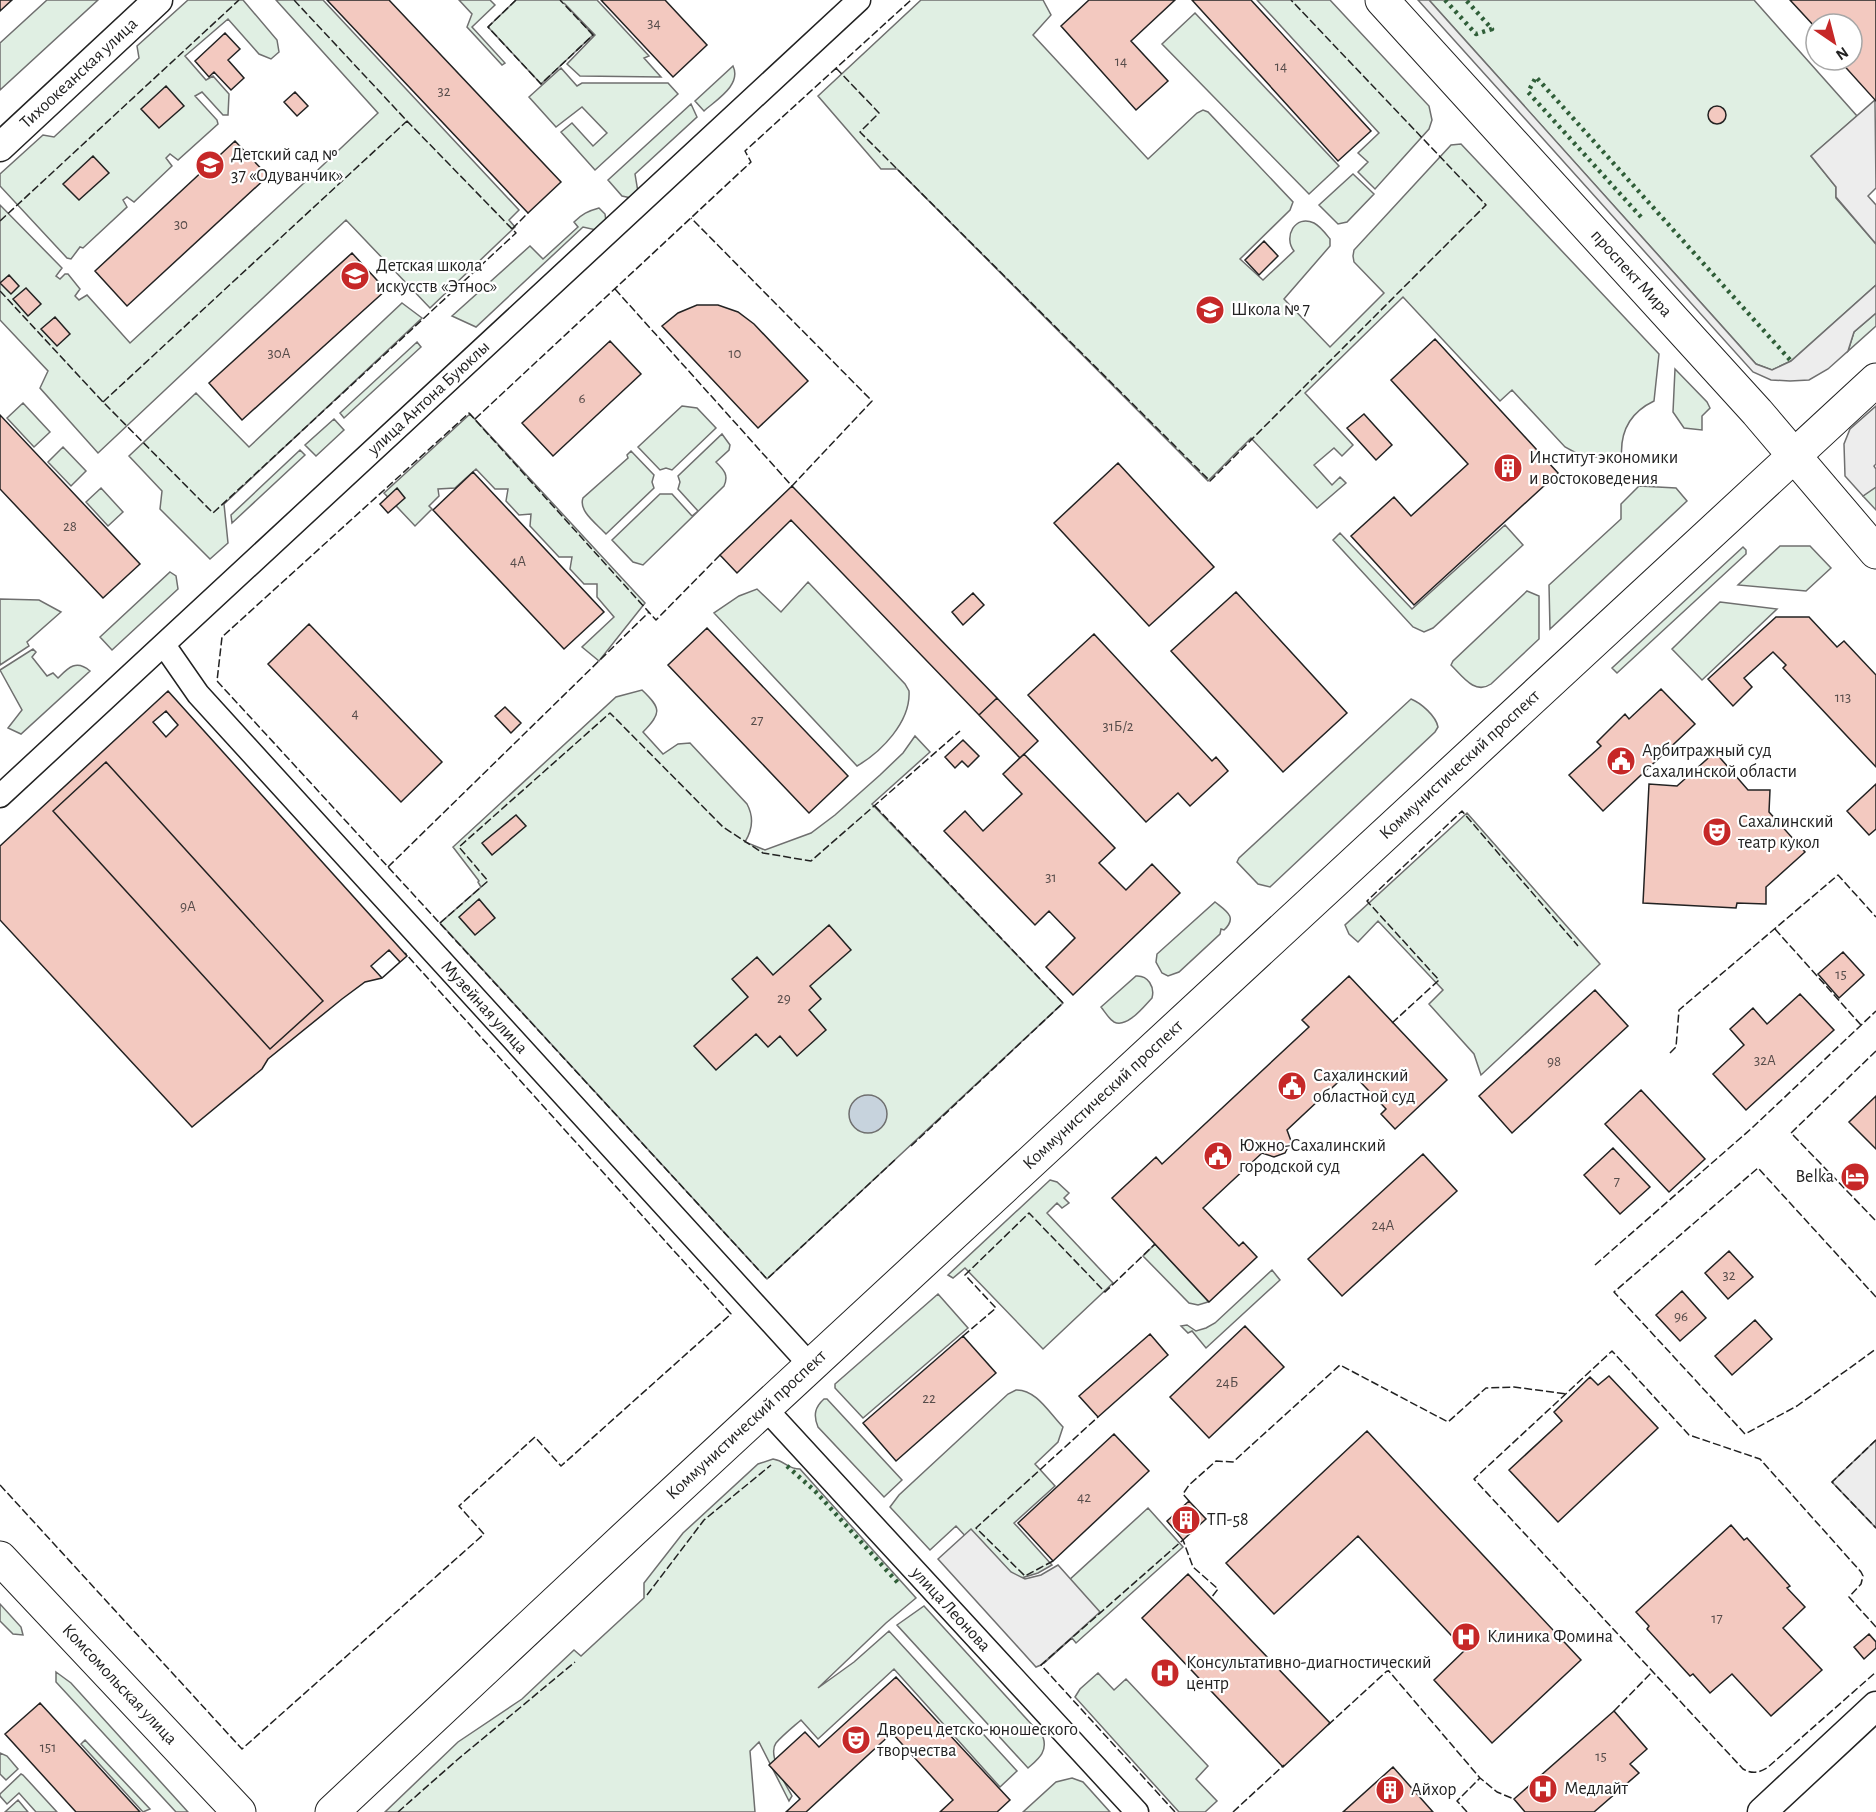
<svg xmlns="http://www.w3.org/2000/svg" width="1876" height="1812" viewBox="0 0 1876 1812" font-family="'Alegreya Sans',sans-serif">
<style>
.green{fill:#e0efe3;stroke:#6f6f6f;stroke-width:1.5}
.parking{fill:#ededed;stroke:#6f6f6f;stroke-width:1.5}
.water{fill:#c7d3dd;stroke:#6f6f6f;stroke-width:1.5}
.building{fill:#f3c9c0;stroke:#222;stroke-width:1.5;fill-rule:evenodd}
.lines{fill:none;stroke-linecap:round;stroke-linejoin:round}
.minor-casing{stroke:#222;stroke-width:25}
.tertiary-casing{stroke:#222;stroke-width:31}
.primary-casing{stroke:#222;stroke-width:35}
.minor{stroke:#fff;stroke-width:22}
.tertiary{stroke:#fff;stroke-width:28}
.primary{stroke:#fff;stroke-width:33}
.hedge{stroke:#2f5e38;stroke-width:4.5;stroke-dasharray:3 4.5;stroke-linecap:butt}
.fence{stroke:#222;stroke-width:1.5;stroke-dasharray:8 3;stroke-linecap:butt}
.labels{text-anchor:middle;dominant-baseline:central;stroke-width:4.5;stroke-linejoin:round;paint-order:stroke}
.number-label{font-size:15px;fill:#564c4a}
.street-label{font-size:18px;fill:#222;stroke:#fff}
.poi-label{font-size:18px;fill:#222;stroke:#fff;text-anchor:start}
</style>
<rect width="100%" height="100%" fill="#fff"/>
<!-- green -->
<path class="green" d="M47,0h51l-98,90v-47z
M188,0h55l34,40 2,12 -8,7 -12,-5 -31,-35 -43,37 21,24 7,-4 16,18 -1,21h-5l-21,-23 -7,4 22,24 1,4 -40,36 -8,-6 -4,4 6,8 -38,36 -7,-5 -4,3 4,7 -44,41 -3,-1 -9,12 -4,-1 -67,-72v-12l43,-39 11,2 85,-79 -2,-12z
M276,0h47l196,210 -10,10 6,7 -85,81 -84,-88 -248,233 -58,-65 8,-17 -48,-51v-115l62,63 -6,8 4,3 5,-5h3l12,15 -5,7 4,4 8,-5 43,48 174,-160 74,-70z
M459,0h31l5,5 -23,22 33,36 -3,2 -35,-38 5,-13z
M516,0h81l52,56 -5,2 17,19 -81,-1 -13,-12 28,-29 -31,-32 29,32 -52,49 -53,-57z
M921,0h122l8,15 -18,20 115,124 49,-46 6,-3 5,2 85,90 -3,8 -50,49 23,21 31,-29c-11,-14 1,-37 20,-28 6,3 12,11 16,16v7l-46,53 46,48 54,-54 -30,-31 -1,-6 1,-6 97,-105 10,-1 198,210 -5,47c-25,12 -35,33 -32,60l-44,-7 -13,-7 -53,-57 -12,11 -97,-104 -98,96 48,52 -11,11 -8,-8 -20,17 18,20 8,-8 6,6 -29,25 -66,-70 -43,43 -311,-312h-16l-63,-73z
M1257,0h73l99,106 3,14 -3,9 -54,60 -17,-17 10,-10 -10,-9 21,-20z
M1429,0h325l103,116 -46,40 25,31v11l40,46v41l-85,76 -19,9 -16,-6z
M1195,13l144,153 -30,28 -147,-150z
M733,66c9,19 -17,34 -29,45l-9,-10z
M561,68l16,18 5,-3h86l10,11 -83,76 -34,-38 11,-9 21,23 14,-13 -25,-26 -26,20 -27,-30z
M691,104l6,13 -62,57 3,18 -7,6 -9,-2 -14,-16z
M1353,174l21,20 -27,28 -9,2 -19,-19z
M599,208l6,6 1,7 -10,9 -13,-3 -107,100 -24,-11 78,-70 13,13 35,-32 -4,-5c8,-8 14,-11 25,-14z
M402,303l20,15 -198,186 4,39 -18,16 -50,-50 2,-18 -33,-35 67,-63 53,54z
M1876,313v13l-28,25 6,-19z
M417,342l4,5 -77,71 -4,-5z
M1675,369l32,33 3,6 -8,8v14l-18,-2 -11,-16z
M23,403l27,29 -16,15 -27,-29z
M682,406l15,2 19,20 -44,42 -6,-2 -6,2 -22,-23z
M470,414l175,189 -46,58 -17,-14 32,-30 -17,-20v-13h-13l-14,-15 2,-12h-13l-29,-31 1,-12 -12,1 -13,-14 2,-12h-13l-19,-20 -21,19 -17,1 1,7 -10,10 3,3 -17,17 -31,-33z
M334,419l10,11 -28,26 -11,-11z
M722,434l8,11 -1,5 -13,12c8,8 13,13 8,24l-81,79 -10,-3 -21,-22 48,-46h12l20,22 6,-5 -20,-22 2,-7 -2,-6z
M63,447l23,24 -15,15 -23,-24z
M300,450l5,5 -73,68 -1,-8z
M631,451l23,24 -2,7 2,6 -48,46c-9,-10 -28,-23 -23,-36l45,-40 -1,-3z
M1639,486l37,2 11,13 -137,128 -1,-44 72,-66v-15z
M1875,486l1,1v23l-13,-14z
M101,488l22,24 -15,14 -22,-24z
M1505,525l18,20 -90,83 -9,4 -11,-5 -80,-87 7,-7 72,76z
M1780,546h30l21,22 -25,23 -68,-6z
M1743,547l3,3v4l-129,119 -5,-5z
M170,572l6,4 2,13 -66,61 -12,-13z
M808,582l97,102 4,7c2,31 -28,61 -52,75l-143,-153 25,-17 18,-7 24,23z
M1527,591l12,5v43l-48,45c-16,11 -28,-7 -40,-19l2,-4z
M0,599l39,1 22,12 -34,30 2,4 -29,19z
M1720,602l57,7 -75,71 -30,-31z
M33,649l3,3 -4,5 15,19 6,-3 5,5c10,-10 18,-19 32,-7l-69,63 -13,-6 14,-18 -22,-40z
M642,690c19,18 20,23 1,42l20,22 15,-10 12,-1 57,61c7,13 6,25 -2,38l20,8 46,-17 24,-18 45,-40 23,-22 12,-17 15,16 -58,52 191,199 -296,276 -327,-356 41,-36 -3,-5 1,-1 -26,-34 163,-150z
M1411,699c10,4 25,17 27,28l-3,5 -165,155 -12,-3 -21,-22 2,-4z
M1467,813l133,151 -119,111 -7,-21 -45,-50 14,-14 -65,-69 -20,21 -9,-8 -4,-9z
M1215,902c11,9 23,15 9,28l-3,-1 -1,5 -41,38 -11,4 -6,-3 -6,-11 1,-8z
M1136,976c12,-1 19,11 16,22 -7,7 -25,31 -38,24 -5,-3 -9,-10 -13,-15z
M1050,1180l7,2 12,11 -5,5 5,5 -7,5 -5,-5 -10,10 66,70 -70,66 -78,-81 -12,10 -5,-3z
M1155,1244l52,56 1,2 -10,3 -9,-2 -46,-47z
M1272,1270l8,10 -74,68 -14,-17 -4,2 -7,-7 6,-1 9,6 10,-3 9,-5z
M938,1294l30,34 -105,90 -28,-30v-4z
M1016,1390c20,-1 34,24 47,37l-5,15 -23,22 20,22 -41,37 38,42 -14,8 -30,9 -52,-56 -26,24 -40,-43 9,-12 109,-101z
M824,1399h3l75,81 -18,17 -66,-70c-5,-12 -3,-20 6,-28z
M773,1459c13,2 14,10 27,10l116,129 -30,25 -68,65 36,-26 35,-31 128,140 -17,16 -106,-118 -76,70 -17,-19c-8,7 -18,15 -25,23 -9,12 10,42 16,53l-3,5 -30,-59 -9,9 5,61h-370l73,-70 64,-43 52,-49 7,6 63,-58v-15l39,-50 75,-69z
M1148,1508l35,39 -107,96 -4,-5 -28,25 -2,-3 25,-78z
M0,1604l21,23 2,8 -10,-1 -13,-13z
M924,1606l119,131c5,15 -5,22 -15,31l-131,-143z
M56,1672l15,11 117,129h-12l-120,-130z
M1098,1673l16,17 12,-11 82,87 -12,13 21,22 -12,11h-26l-104,-115 5,-8z
M85,1740l65,69 -7,3 -62,-68z
M0,1753l7,3 11,13 -12,11 -6,-6z
M21,1774l2,1 34,37h-21l-17,-19 -12,11 -7,-8v-2z
M1072,1778l11,4 27,30h-87l33,-30z
M18,1800l10,12h-23z"/>
<!-- parking -->
<path class="parking" d="M1418,0h11l327,364 16,6 19,-9 85,-76v28l-22,19 -6,19 -20,18 -19,11 -19,1 -19,-1 -18,-8z
M1875,100l1,88 -8,8 8,9v39l-40,-47v-10l-25,-31z
M1876,406v58l-2,2 2,3v18l-13,9 -18,-20 -1,-32 6,-15z
M1876,1440v88l-44,-46z
M971,1529l40,43 14,7 16,-4 17,-10 42,47 -59,53 -5,2 -98,-108z"/>
<!-- water -->
<path class="water" d="M849 1114a19 19 0 1 1 38 0a19 19 0 1 1-38 0Z"/>
<!-- building -->
<path class="building" d="M0,0h12l-12,11z
M327,0h62l172,182 -33,31z
M601,0h64l42,45 -34,32z
M1089,0h86l-44,41 37,40 -32,29 -75,-84z
M1192,0h59l120,131 -33,30z
M1790,0h86v101l-37,-41h13v-36h-36v10l-4,-4 3,-3z
M225,33l15,16 -12,11 16,18 -13,12 -17,-18 -5,5 -14,-16z
M166,86l18,20 -25,22 -18,-19z
M295,92l13,14 -11,10 -13,-14z
M1708 115a9 9 0 1 1 18 0a9 9 0 1 1-18 0Z
M235,141l33,35 -141,130 -32,-35z
M93,156l16,17 -30,27 -16,-16z
M1264,241l14,15 -19,19 -14,-15z
M352,253l34,37 -144,130 -33,-37z
M9,275l10,11 -8,8 -11,-11z
M26,288l15,16 -13,12 -15,-17z
M697,305h21l20,7 16,12 54,57 -50,47 -96,-102 16,-13z
M55,317l15,17 -13,12 -16,-17z
M1435,339l123,134 -144,132 -63,-69 43,-39 17,19 57,-52 -77,-84z
M610,341l31,33 -88,82 -31,-33z
M1364,414l28,31 -16,15 -29,-32z
M0,415l140,149 -37,34 -103,-109z
M1118,463l96,104 -65,59 -95,-103z
M473,472l131,140 -40,37 -131,-139z
M792,486l205,212 -18,17 -188,-195 -54,53 -17,-18z
M397,488l8,10 -17,15 -8,-9z
M1236,592l111,121 -64,59 -112,-121z
M973,593l11,12 -21,20 -11,-13z
M1776,617h33l28,30 7,-6 32,34v92l-93,-99 3,-3 -13,-13 -29,26 8,9 -19,19 -25,-27z
M309,624l133,138 -41,40 -133,-138z
M707,628l141,148 -39,37 -141,-148z
M1094,634l118,127 4,-4 12,14 -38,35 -12,-13 -32,29 -118,-127z
M1661,689l34,35 -92,87 -34,-36 32,-29 -4,-4 28,-28 4,5z
M168,691l239,265 -25,22 -17,4 -23,17 -74,60 -6,10 -70,58 -192,-207v-74zM106,762l217,239 -53,48 -217,-238z
M997,698l41,43 -18,17 -41,-43z
M505,707l16,16 -10,10 -16,-17z
M166,711l12,14 -12,12 -13,-15z
M963,740l16,16 -11,11 -6,-6 -7,7 -10,-11z
M1715,752l33,38h22l-1,22 36,40 -39,35v17l-29,-1 -1,5 -93,-5 6,-119 28,2z
M1024,754l91,94 -16,15 27,27 26,-26 28,29 -107,102 -27,-28 29,-29 -26,-27 -14,14 -91,-94 21,-20 18,20 39,-37 -19,-20z
M106,762l217,239 -53,48 -217,-238z
M1876,784v45l-7,6 -22,-24z
M516,815l10,11 -34,29 -10,-12z
M479,899l16,19 -20,17 -16,-18z
M829,925l22,25 -41,36 11,13 -12,11 17,20 -29,26 -17,-20 -12,11 -12,-13 -40,36 -22,-24 54,-49 -16,-18 25,-22 16,18z
M389,950l11,12 -18,16 -11,-12z
M1843,952l21,23 -25,23 -21,-24z
M1349,976l98,104 -52,49 -14,-15 5,-5 -36,-38 -63,59 4,11 -6,12 -11,4 -12,-4 -59,55 36,38 4,-4 14,15 -48,45 -97,-104 44,-41 6,7 147,-137 -7,-7z
M1595,990l33,36 -116,107 -33,-37z
M1800,994l34,36 -88,80 -33,-36 31,-29 -14,-16 23,-21 14,16z
M1641,1090l64,69 -36,33 -64,-68z
M1876,1096v53l-27,-27z
M1613,1148l37,39 -30,27 -36,-39z
M1423,1154l34,37 -115,105 -34,-37z
M1729,1251l24,26 -25,22 -23,-26z
M1682,1291l24,27 -26,23 -24,-26z
M1755,1320l17,19 -40,36 -17,-19z
M1245,1326l39,41 -75,71 -39,-41z
M1150,1334l18,21 -70,62 -19,-21z
M963,1336l33,37 -100,88 -33,-38z
M1609,1376l49,52 -100,94 -49,-52 53,-49 -8,-9 36,-35 8,8z
M1367,1431l214,229 -89,83 -58,-63 31,-30 -107,-114 -84,78 -48,-51z
M1114,1434l35,37 -96,90 -35,-38z
M1189,1501l17,18 -23,21 -16,-19z
M1731,1525l13,15 3,-2 43,48 -3,2 18,19 -22,21 39,42 -51,46 -39,-42 -22,19 -17,-19 -3,2 -43,-47 2,-3 -13,-14z
M1188,1574l142,149 -47,44 -141,-149z
M1869,1634l7,8v6l-12,11 -10,-12z
M896,1677l114,123 -13,12h-57l13,-12 -61,-67 -86,79h-20l14,-13 -31,-34 36,-33 14,15z
M40,1703l100,109h-64l-71,-78z
M1614,1711l33,38 -17,15 9,9 -45,39h-69l-11,-13z
M1393,1767l40,45h-90z"/>
<g class="lines">
<!-- minor casing -->
<g class="minor-casing">
<g id="minor">
<path id="s1" d="M164,645l34,49 613,672"/>
<path id="s2" d="M0,796l859,-796"/>
<path id="s3" d="M765,1408l372,404"/>
</g>
</g>
<!-- tertiary casing -->
<g class="tertiary-casing">
<g id="tertiary">
<path id="s4" d="M0,147l158,-147"/>
<path d="M1762,1812l114,-106"/>
</g>
</g>
<!-- primary casing -->
<g class="primary-casing">
<g id="primary">
<path id="s5" d="M1382,0l375,412 119,140"/>
<path id="s6" d="M0,1558l239,254"/>
<path id="s7" d="M332,1812l299,-280 1245,-1152"/>
</g>
</g>
<!-- minor -->
<use href="#minor" class="minor"/>
<!-- tertiary -->
<use href="#tertiary" class="tertiary"/>
<!-- primary -->
<use href="#primary" class="primary"/>
<!-- hedge -->
<path class="hedge" d="M1445,0l31,34 16,-5 -26,-29
M1641,217l-113,-125 8,-15 255,284
M787,1466l28,25 84,93"/>
<!-- fence -->
<path class="fence" d="M516,0l-28,27 53,57 52,-49 -33,-35
M836,68l43,45 -19,19 350,349 276,-276 -195,-205
M0,221l239,-221
M512,229l16,-16
M615,289l177,197 80,-85 -181,-183
M0,291l103,111 110,111 303,-280 -109,-112 -113,-121
M103,402l304,-281
M475,419l276,-257 -6,-11 166,-151
M720,555l-64,65 -187,-207 -247,224 -5,44 550,598 130,-121
M875,806l188,197 -152,143
M388,867l261,-255
M440,923l48,-42 -29,-34 151,-134 113,114 40,26 48,8 149,-130
M1775,929l86,96
M1392,1023l47,-43 -72,-79 95,-90 116,135
M1876,1051l-85,82 85,88
M1670,1053l6,-6 3,-37 159,-135 38,42
M1595,1265l157,-137 124,-117
M1876,1297l-118,-129 -144,124 131,142 52,-28 79,-57
M963,1336l33,-28 -31,-33 64,-62 76,79 50,-48
M1876,1440l-44,42 44,46
M0,1485l242,264 242,-215 -25,-28 76,-69 26,29 170,-152 -326,-361
M1189,1501l-6,-7 6,-9 27,-24 17,1 107,-97 108,57 38,-34 28,-1 53,7
M1053,1561l-28,15 -49,-48 122,-111
M647,1595l57,-75 67,-55
M1876,1627l-27,-30 12,-13 2,-8 -2,-4 -101,-113 -71,-24 -77,-84 -138,128 269,290c9,5 15,4 24,-1l109,-96
M1614,1711l38,-39
M1328,1725l60,-55 92,108 17,14 17,7
M398,1812l59,-52 118,-98
M1175,1812l-134,-147 142,-125 10,27 25,22 -7,9
M1233,1812l51,-47
M1467,1812l-10,-11 23,-23"/>
</g>
<!-- icons -->
<defs>
<g id="school-disc" transform="scale(1.5)"><circle r="9.5" fill="#c62828" stroke="#fff"/><path d="M0-5L7-2L0 1L-7-2ZM-4 1L0 2.5L4 1V4Q0 6-4 4Z" fill="#fff"/></g>
<g id="building-disc" transform="scale(1.5)"><circle r="9.5" fill="#c62828" stroke="#fff"/><path d="M-4-6H4V6H1V3H-1V6H-4ZM-2.5-4.3h1.7v1.8h-1.7ZM.8-4.3h1.7v1.8H.8ZM-2.5-1h1.7V.8h-1.7ZM.8-1h1.7V.8H.8Z" fill="#fff"/></g>
<g id="civic-disc" transform="scale(1.5)"><circle r="9.5" fill="#c62828" stroke="#fff"/><path d="M-.6-6.5H3V-4.5H.6V-3L4-1V1h2V6H-6V1h2V-1L-.6-3ZM-1.2 2.5V6h2.4V2.5Z" fill="#fff"/></g>
<g id="theatre-disc" transform="scale(1.5)"><circle r="9.5" fill="#c62828" stroke="#fff"/><path d="M-5-5.5Q0-4 5-5.5V0Q5 5 0 6Q-5 5-5 0ZM-3.3-2.5H-1v1.5H-3.3ZM1-2.5H3.3v1.5H1ZM-2.8 1Q0 5.5 2.8 1Z" fill="#fff"/></g>
<g id="hotel-disc" transform="scale(1.5)"><circle r="9.5" fill="#c62828" stroke="#fff"/><path d="M-6-4.5h1.5V1H6V5H4.5V3h-9V5H-6ZM-4 0a1.8 1.8 0 1 1 3.6 0ZM.5 0V-2.5h3Q6-2.5 6 0Z" fill="#fff"/></g>
<g id="hospital-disc" transform="scale(1.5)"><circle r="9.5" fill="#c62828" stroke="#fff"/><path d="M-5-5h3v3.5h4V-5h3V5h-3V1.5h-4V5h-3Z" fill="#fff"/></g>
</defs>
<g fill-rule="evenodd">
<use href="#school-disc" x="210" y="165"/>
<use href="#school-disc" x="355" y="276"/>
<use href="#school-disc" x="1210" y="310"/>
<use href="#building-disc" x="1508" y="468"/>
<use href="#civic-disc" x="1621" y="761"/>
<use href="#theatre-disc" x="1717" y="832"/>
<use href="#civic-disc" x="1292" y="1086"/>
<use href="#civic-disc" x="1218" y="1156"/>
<use href="#hotel-disc" x="1855" y="1177"/>
<use href="#building-disc" x="1186" y="1520"/>
<use href="#hospital-disc" x="1466" y="1637"/>
<use href="#hospital-disc" x="1165" y="1673"/>
<use href="#theatre-disc" x="856" y="1740"/>
<use href="#hospital-disc" x="1543" y="1789"/>
<use href="#building-disc" x="1390" y="1790"/>
</g>
<g class="labels">
<!-- number labels -->
<g class="number-label">
<text x="654" y="23">34</text>
<text x="1121" y="61">14</text>
<text x="1281" y="66">14</text>
<text x="444" y="91">32</text>
<text x="181" y="224">30</text>
<text x="279" y="353">30А</text>
<text x="735" y="353">10</text>
<text x="582" y="398">6</text>
<text x="70" y="526">28</text>
<text x="518" y="561">4А</text>
<text x="1843" y="697">113</text>
<text x="355" y="713">4</text>
<text x="757" y="720">27</text>
<text x="1118" y="726">31Б/2</text>
<text x="1051" y="877">31</text>
<text x="188" y="906">9А</text>
<text x="1841" y="974">15</text>
<text x="784" y="998">29</text>
<text x="1765" y="1060">32А</text>
<text x="1554" y="1061">98</text>
<text x="1617" y="1181">7</text>
<text x="1383" y="1225">24А</text>
<text x="1729" y="1275">32</text>
<text x="1681" y="1316">96</text>
<text x="1227" y="1382">24Б</text>
<text x="929" y="1398">22</text>
<text x="1084" y="1497">42</text>
<text x="1717" y="1618">17</text>
<text x="48" y="1747">151</text>
<text x="1601" y="1756">15</text>
</g>
<!-- street labels -->
<g class="street-label">
<text stroke="none"><textPath href="#s4" startOffset="108">Тихоокеанская улица</textPath></text>
<text stroke="none"><textPath href="#s5" startOffset="370">проспект Мира</textPath></text>
<text stroke="none"><textPath href="#s2" startOffset="585">улица Антона Буюклы</textPath></text>
<text stroke="none"><textPath href="#s7" startOffset="1539">Коммунистический проспект</textPath></text>
<text stroke="none"><textPath href="#s1" startOffset="484">Музейная улица</textPath></text>
<text stroke="none"><textPath href="#s7" startOffset="1053">Коммунистический проспект</textPath></text>
<text stroke="none"><textPath href="#s7" startOffset="567">Коммунистический проспект</textPath></text>
<text stroke="none"><textPath href="#s3" startOffset="274">улица Леонова</textPath></text>
<text stroke="none"><textPath href="#s6" startOffset="174">Комсомольская улица</textPath></text>
</g>
<!-- poi labels -->
<g class="poi-label">
<text x="231" y="155">Детский сад №<tspan x="231" dy="21">37 «Одуванчик»</tspan></text>
<text x="376" y="266">Детская школа<tspan x="376" dy="21">искусств «Этнос»</tspan></text>
<text x="1231" y="310">Школа № 7</text>
<text x="1529" y="458">Институт экономики<tspan x="1529" dy="21">и востоковедения</tspan></text>
<text x="1642" y="751">Арбитражный суд<tspan x="1642" dy="21">Сахалинской области</tspan></text>
<text x="1738" y="822">Сахалинский<tspan x="1738" dy="21">театр кукол</tspan></text>
<text x="1313" y="1076">Сахалинский<tspan x="1313" dy="21">областной суд</tspan></text>
<text x="1239" y="1146">Южно-Сахалинский<tspan x="1239" dy="21">городской суд</tspan></text>
<text x="1834" y="1177" text-anchor="end">Belka</text>
<text x="1207" y="1520">ТП-58</text>
<text x="1487" y="1637">Клиника Фомина</text>
<text x="1186" y="1663">Консультативно-диагностический<tspan x="1186" dy="21">центр</tspan></text>
<text x="877" y="1730">Дворец детско-юношеского<tspan x="877" dy="21">творчества</tspan></text>
<text x="1564" y="1789">Медлайт</text>
<text x="1411" y="1790">Айхор</text>
</g>
</g>
<!-- north arrow -->
<g transform="translate(1834 42) rotate(145)"><circle r="28" fill="#ffffff" stroke="#a7a7a7" stroke-width="1.5"/>
<path d="M0-4.5L10 22L0 15L-10 22Z" fill="#c62828"/>
<text y="-9" font-size="16" font-weight="bold" text-anchor="middle" fill="#222222">N</text>
</g>
</svg>
